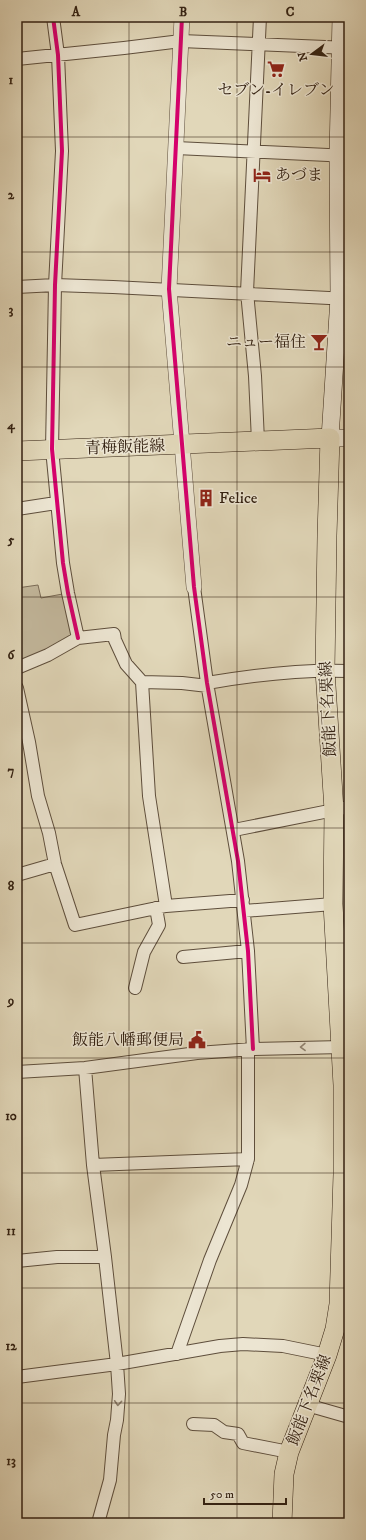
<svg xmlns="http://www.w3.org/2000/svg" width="366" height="1540" viewBox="0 0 366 1540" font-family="'IM FELL DW Pica','Noto Serif JP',serif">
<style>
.green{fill:#c3b89d;stroke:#7b6c58}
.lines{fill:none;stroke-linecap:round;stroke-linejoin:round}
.minor-casing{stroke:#5e4e3c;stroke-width:14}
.tertiary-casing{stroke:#5e4e3c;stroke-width:16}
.secondary-casing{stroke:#332112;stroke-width:18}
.primary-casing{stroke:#332112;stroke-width:20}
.minor{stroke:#ece5d2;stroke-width:12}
.tertiary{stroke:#ece5d2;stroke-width:15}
.secondary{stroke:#ece5d2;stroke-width:17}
.primary{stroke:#e1d7b9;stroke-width:19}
.cycleway-casing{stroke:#ece5d2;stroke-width:6}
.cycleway{stroke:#d6006c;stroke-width:4}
.oneway{stroke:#908372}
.grid{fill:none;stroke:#332112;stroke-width:1;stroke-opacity:0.55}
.labels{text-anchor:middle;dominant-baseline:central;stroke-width:3;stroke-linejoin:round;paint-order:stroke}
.poi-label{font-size:16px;fill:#332112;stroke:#ece5d2;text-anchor:start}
.street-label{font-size:16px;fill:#332112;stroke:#ece5d2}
.neatline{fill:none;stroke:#332112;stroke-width:1.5}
.grid-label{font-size:13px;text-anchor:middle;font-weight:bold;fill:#332112}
</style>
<rect width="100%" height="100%" fill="#e1d7b9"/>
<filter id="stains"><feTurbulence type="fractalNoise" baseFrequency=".005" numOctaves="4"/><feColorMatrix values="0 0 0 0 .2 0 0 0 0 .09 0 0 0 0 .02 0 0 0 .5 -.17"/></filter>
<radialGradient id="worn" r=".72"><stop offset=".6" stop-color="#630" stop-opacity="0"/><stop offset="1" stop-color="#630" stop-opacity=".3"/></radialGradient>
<!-- green -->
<path class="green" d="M38,585l3,13 27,-5 10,45 -61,30v-80z"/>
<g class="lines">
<!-- minor casing -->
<g class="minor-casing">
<path id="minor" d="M53,17l5,38 4,96 -7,134 -3,164 11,114 5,30 10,45
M17,59l107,-11 57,-7 168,7
M176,148l173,8
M17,287l38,-2 58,2 236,12
M258,441l-3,-65 -8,-84 13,-275
M17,509l39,-6
M194,587l13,96 31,178 10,90 5,98
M17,668l31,-13 30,-17 36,-4 1,6 11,24 16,18 7,114 17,110 77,-6
M142,682l40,1 26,3
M207,683c47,-8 94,-14 142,-12
M17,688l12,54 9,54 11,37 6,31 20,61 91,-19
M234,830l115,-23
M17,875l38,-11
M244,911l89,-7
M183,957l65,-6
M135,988l9,-36 15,-27 -3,-17
M85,1068l8,97 12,92 12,107 2,30 -2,26 -3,15 -4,45 -12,43
M17,1072l68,-4 112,-15 56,-4 89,-2
M93,1165l155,-6
M17,1261l40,-4h48
M177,1354l33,-94 31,-75 7,-26v-110
M17,1377l100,-13 103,-18 23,-2 40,2 44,9
M307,1405l42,12
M193,1424l21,1 10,7 14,2 5,9 46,9"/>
</g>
<!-- tertiary casing -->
<g class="tertiary-casing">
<path id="tertiary" d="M182,17l-13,272 25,298"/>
</g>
<!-- secondary casing -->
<g class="secondary-casing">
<path id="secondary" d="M341,17l-3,139 1,142 -9,140h19"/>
</g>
<!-- primary casing -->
<g class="primary-casing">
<path id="primary" d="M17,451l313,-13 -3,98 -2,134 9,140 -1,94 10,181v89l-4,130 -4,25 -8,26 -38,97 -5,22 -2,49"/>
</g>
<!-- minor -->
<use href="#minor" class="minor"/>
<!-- tertiary -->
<use href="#tertiary" class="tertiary"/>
<!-- secondary -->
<use href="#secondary" class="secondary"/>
<!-- primary -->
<use href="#primary" class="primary"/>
<!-- cycleway casing -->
<g class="cycleway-casing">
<path id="cycleway" d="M53,17l5,38 4,96 -7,134 -3,164 11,114 5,30 10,45
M182,17l-13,272 25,298 13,96 31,178 10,90 5,98"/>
</g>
<!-- cycleway -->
<use href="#cycleway" class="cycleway"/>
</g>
<!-- one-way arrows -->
<defs><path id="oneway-chevron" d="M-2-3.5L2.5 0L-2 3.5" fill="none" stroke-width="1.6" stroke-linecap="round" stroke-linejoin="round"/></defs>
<g class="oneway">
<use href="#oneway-chevron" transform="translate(303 1047) rotate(179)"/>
<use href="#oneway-chevron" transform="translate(118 1403) rotate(94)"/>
</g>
<!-- grid -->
<path class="grid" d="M129,17v1506M237,17v1506M17,137h332M17,252h332M17,367h332M17,482h332M17,597h332M17,712h332M17,828h332M17,943h332M17,1058h332M17,1173h332M17,1288h332M17,1403h332"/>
<!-- icons -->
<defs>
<g id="supermarket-bare" transform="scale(1.38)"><path d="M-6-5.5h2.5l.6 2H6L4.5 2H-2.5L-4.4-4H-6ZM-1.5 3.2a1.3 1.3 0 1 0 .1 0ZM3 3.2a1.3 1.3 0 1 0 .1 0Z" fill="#8f2418" stroke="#ece5d2" stroke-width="2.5" paint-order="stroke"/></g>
<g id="hotel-bare" transform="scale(1.38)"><path d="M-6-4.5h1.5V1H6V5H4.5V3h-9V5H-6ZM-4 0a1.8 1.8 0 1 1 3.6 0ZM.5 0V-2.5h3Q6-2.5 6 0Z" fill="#8f2418" stroke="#ece5d2" stroke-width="2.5" paint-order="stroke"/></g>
<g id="bar-bare" transform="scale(1.38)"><path d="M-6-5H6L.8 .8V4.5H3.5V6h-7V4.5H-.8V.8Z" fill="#8f2418" stroke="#ece5d2" stroke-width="2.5" paint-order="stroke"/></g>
<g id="building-bare" transform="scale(1.38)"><path d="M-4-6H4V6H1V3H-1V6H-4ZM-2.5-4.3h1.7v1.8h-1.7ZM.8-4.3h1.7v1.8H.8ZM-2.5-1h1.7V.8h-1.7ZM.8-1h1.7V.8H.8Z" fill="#8f2418" stroke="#ece5d2" stroke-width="2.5" paint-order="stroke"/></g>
<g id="civic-bare" transform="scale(1.38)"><path d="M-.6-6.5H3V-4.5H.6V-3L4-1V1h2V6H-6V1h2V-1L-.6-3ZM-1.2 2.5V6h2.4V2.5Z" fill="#8f2418" stroke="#ece5d2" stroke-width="2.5" paint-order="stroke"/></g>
</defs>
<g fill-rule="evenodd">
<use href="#supermarket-bare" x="276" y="69"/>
<use href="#hotel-bare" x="262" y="175"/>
<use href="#bar-bare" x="319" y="342"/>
<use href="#building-bare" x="206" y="498"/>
<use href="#civic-bare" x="197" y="1040"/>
</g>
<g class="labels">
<!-- poi labels -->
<g class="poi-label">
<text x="276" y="90" text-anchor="middle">セブン-イレブン</text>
<text x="275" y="175">あづま</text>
<text x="306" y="342" text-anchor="end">ニュー福住</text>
<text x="219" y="498">Felice</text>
<text x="184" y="1040" text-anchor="end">飯能八幡郵便局</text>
</g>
<!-- street labels -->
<g class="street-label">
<text transform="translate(125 447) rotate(-2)">青梅飯能線</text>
<text transform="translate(328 709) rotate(-93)">飯能下名栗線</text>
<text transform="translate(309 1400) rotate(-69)">飯能下名栗線</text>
</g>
</g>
<!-- margin -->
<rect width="366" height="1540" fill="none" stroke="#e1d7b9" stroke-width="44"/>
<!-- north arrow -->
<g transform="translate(312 54) rotate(255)" stroke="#ece5d2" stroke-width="3" paint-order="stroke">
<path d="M0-3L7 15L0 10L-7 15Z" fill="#332112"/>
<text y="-6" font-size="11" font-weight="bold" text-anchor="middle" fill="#332112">N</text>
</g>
<!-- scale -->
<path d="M204 1498v6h82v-6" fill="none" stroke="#332112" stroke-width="2"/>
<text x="210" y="1498" font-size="12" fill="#332112" stroke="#ece5d2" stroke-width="3" paint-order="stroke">50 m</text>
<rect x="22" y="22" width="322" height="1496" class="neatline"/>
<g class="grid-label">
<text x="76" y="16">A</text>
<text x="183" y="16">B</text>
<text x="290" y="16">C</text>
<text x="11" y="84">1</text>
<text x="11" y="199">2</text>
<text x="11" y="314">3</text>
<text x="11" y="429">4</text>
<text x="11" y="544">5</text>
<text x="11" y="659">6</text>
<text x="11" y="775">7</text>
<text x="11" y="890">8</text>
<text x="11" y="1005">9</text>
<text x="11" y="1120">10</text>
<text x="11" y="1235">11</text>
<text x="11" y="1350">12</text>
<text x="11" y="1465">13</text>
</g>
<rect width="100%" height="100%" filter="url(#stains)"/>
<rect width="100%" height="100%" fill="url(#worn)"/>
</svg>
